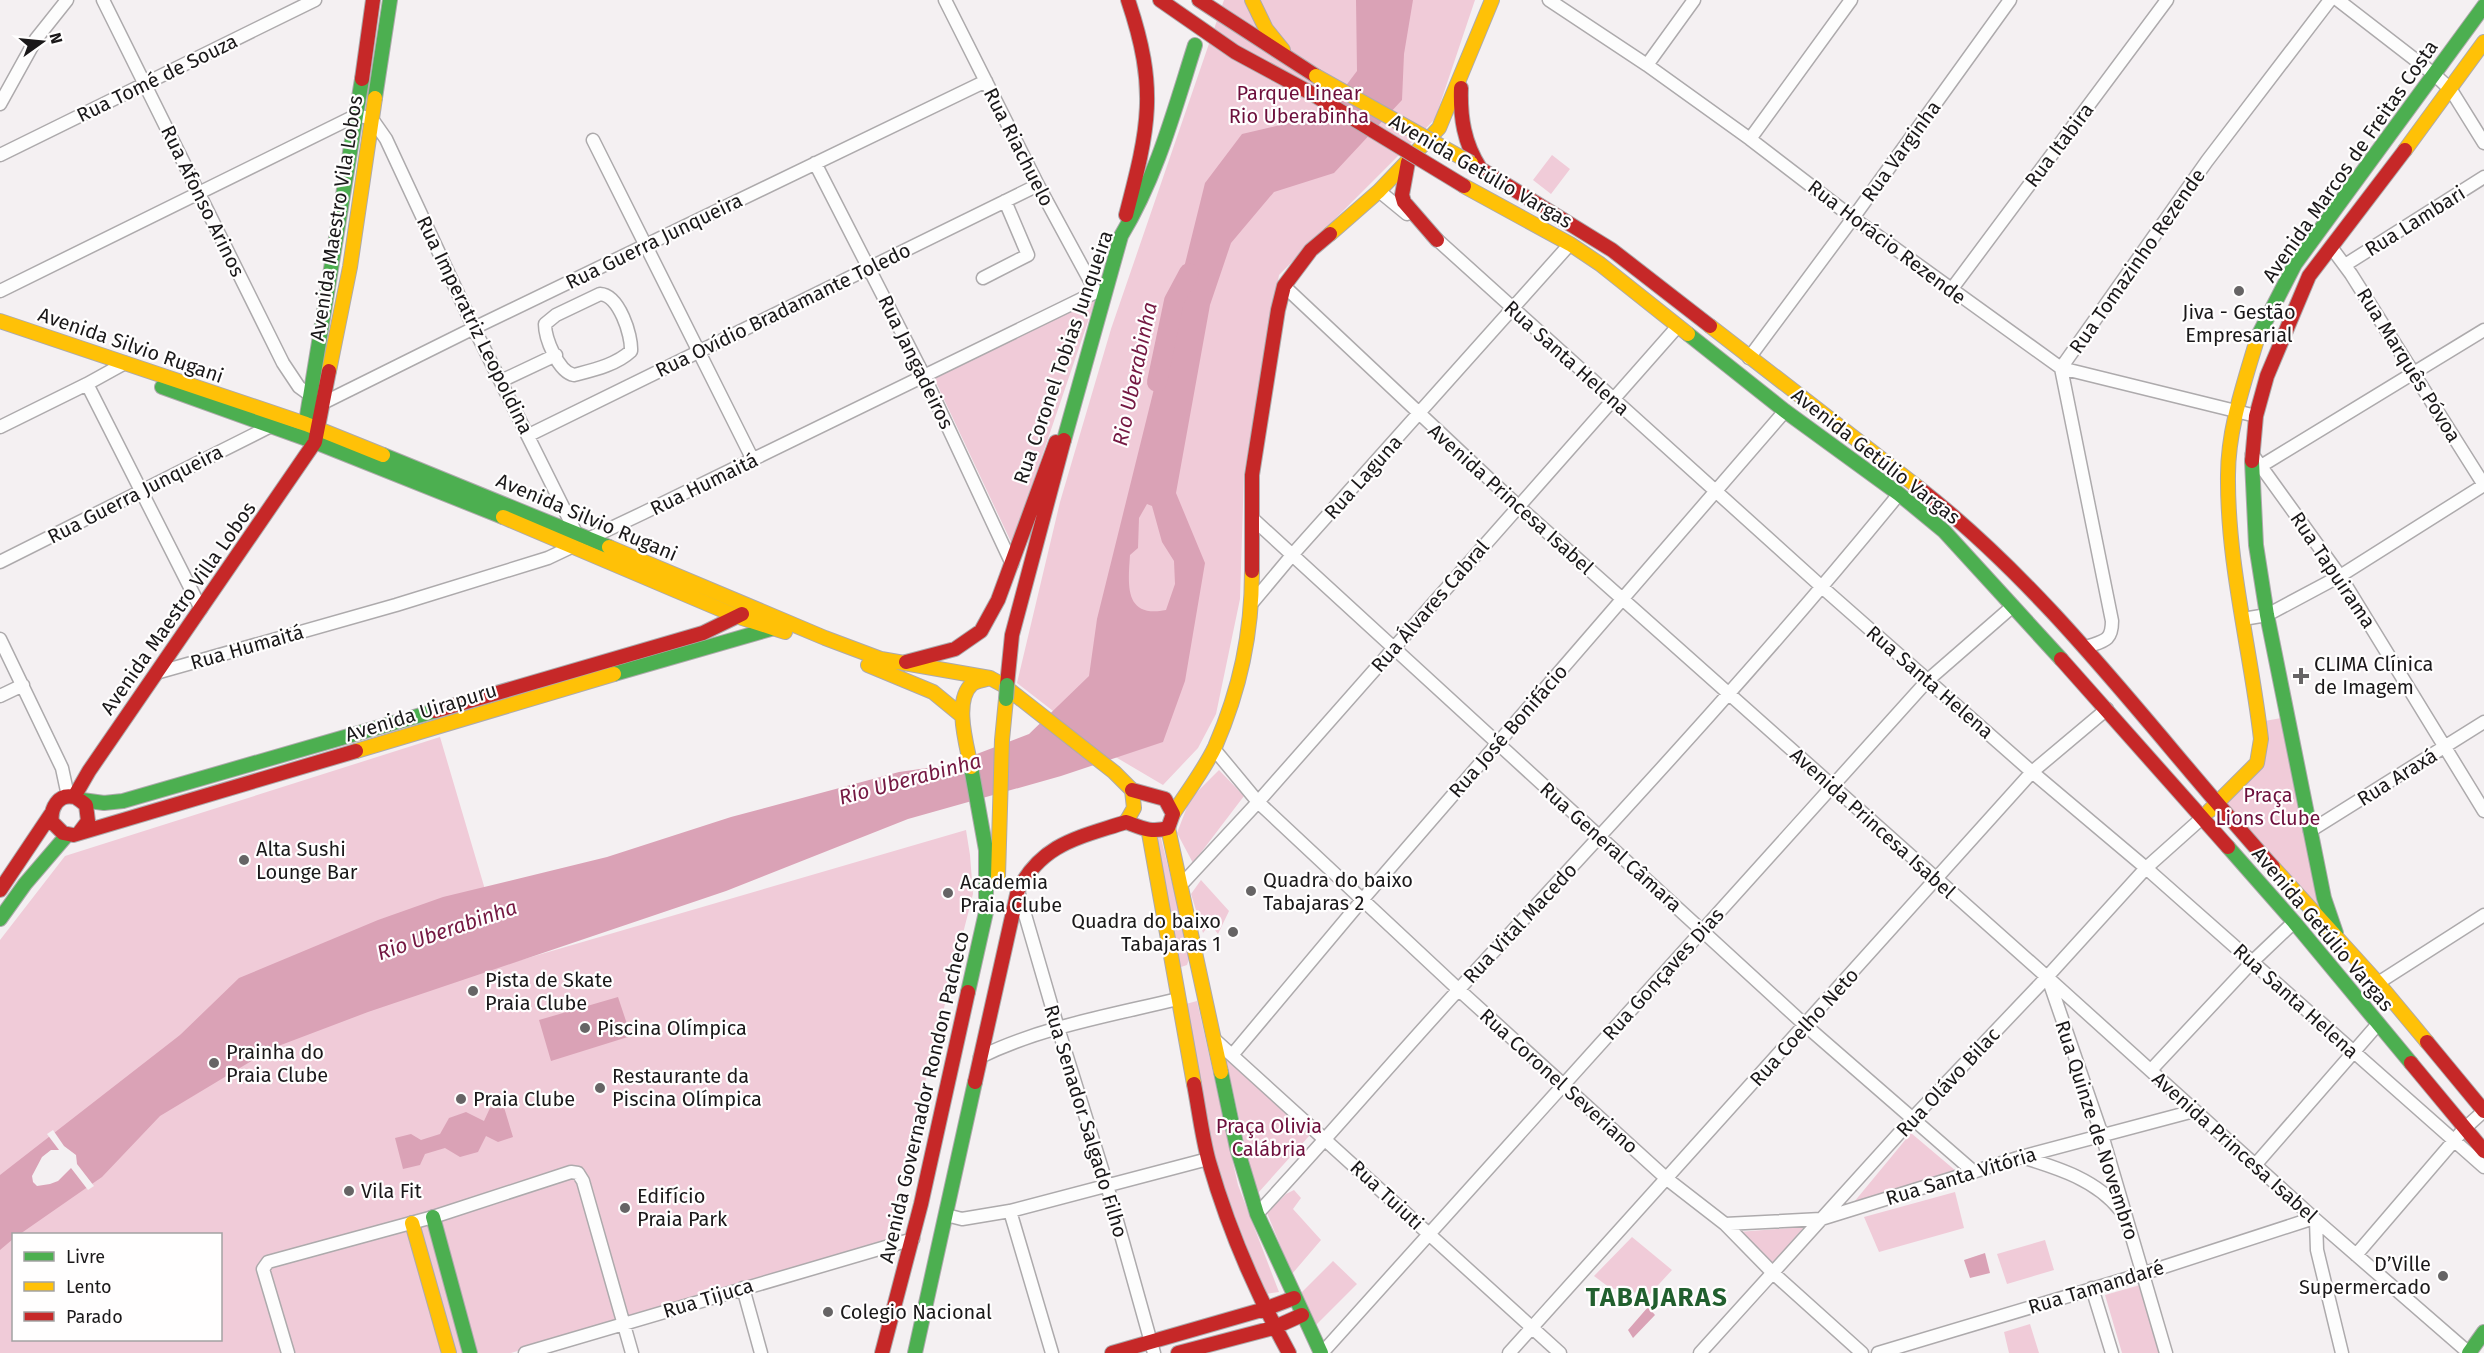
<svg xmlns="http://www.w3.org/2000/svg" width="2484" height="1353" viewBox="0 0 2484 1353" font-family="'Fira Sans',sans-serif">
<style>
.green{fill:#f0cbd8;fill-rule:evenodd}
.water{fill:#daa2b6;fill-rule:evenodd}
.pier{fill:#f4f0f2}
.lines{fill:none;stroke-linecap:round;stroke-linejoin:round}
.river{stroke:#daa2b6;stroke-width:20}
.street-casing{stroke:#adaaac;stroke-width:15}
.fast-casing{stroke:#adaaac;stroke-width:16}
.slow-casing{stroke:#adaaac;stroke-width:16}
.jam-casing{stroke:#adaaac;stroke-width:16}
.street{stroke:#fdfdfd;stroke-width:12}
.fast{stroke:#4caf50;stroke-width:14}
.slow{stroke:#ffc107;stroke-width:14}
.jam{stroke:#c62828;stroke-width:14}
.fast-bridge-casing{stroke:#adaaac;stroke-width:16;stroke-linecap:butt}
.slow-bridge-casing{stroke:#adaaac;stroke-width:16;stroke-linecap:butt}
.jam-bridge-casing{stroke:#adaaac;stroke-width:16;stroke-linecap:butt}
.fast-bridge{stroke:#4caf50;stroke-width:14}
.slow-bridge{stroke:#ffc107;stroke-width:14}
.jam-bridge{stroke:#c62828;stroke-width:14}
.poi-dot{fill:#666465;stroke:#fffefe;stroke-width:2}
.labels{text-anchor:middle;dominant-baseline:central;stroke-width:4.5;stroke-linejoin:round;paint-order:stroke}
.street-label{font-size:20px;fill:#1a1819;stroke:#fffefe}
.park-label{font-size:20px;fill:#6d0f3c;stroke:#fffefe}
.poi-label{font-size:20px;fill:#1a1819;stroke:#fffefe;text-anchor:start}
.water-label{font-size:21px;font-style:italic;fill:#741842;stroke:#fffefe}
.district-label{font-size:26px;font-weight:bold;letter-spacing:1.5px;fill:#215f2e;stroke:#fffefe}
</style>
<rect width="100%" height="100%" fill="#f4f0f2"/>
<!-- green -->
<path class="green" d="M1224,0h251l-40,119 -156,156 -35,198 -4,126 -24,115 -18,34 -35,37 -61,-36 -85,-66 43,-181 51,-173z
M1552,155l18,14 -19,25 -18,-14z
M1096,298l-84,246 -78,-166z
M2287,717l51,222 -121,-134 40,-42 2,-41z
M440,737l67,227 459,-134 4,25 3,39 -88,346 -374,113h-511v-413l65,-84zM14,1234h206v106h-206z
M1219,770l25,26 -51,67 -16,-30 13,-34z
M1153,837l8,1 29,118 -3,9 -9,3z
M1201,880l28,31 -11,23 -8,-10 -7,9 -12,-39z
M1197,1001l41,184 41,107 -14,2 -48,-125 -35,-164z
M1226,1058l84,77 -52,58 -3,-1z
M1911,1133l45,38 -102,31z
M1294,1190l7,8 -8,11 28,31 -29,34 -25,-61 19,-19z
M1955,1192l9,36 -85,24 -15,-35z
M1804,1227l-32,37 -34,-32z
M1632,1237l40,33 -23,25 -39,-7 -16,-12z
M2045,1240l9,30 -47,14 -10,-30z
M1333,1261l24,23 -41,41 -15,-32z
M2140,1285l20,68h-38l-17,-58z
M2030,1324l9,29h-30l-5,-21z"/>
<!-- water -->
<path class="water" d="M1356,0h57l-9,54 -2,46 -68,73 -60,19 -43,51 -21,62 -34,188 29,70 -20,118 -22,61 -102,34 -153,43 -182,72 -358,121 -95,36 -113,68 -58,61 -82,57h-6l-1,5 -13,11v-75l180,-140 59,-57 139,-58 65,-23 164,-40 124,-40 168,-45 49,-7 81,-31 60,-58 8,-57 108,-436 37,-49 55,-13 23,-1 37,-49zM1147,504l5,2 10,36 12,19 1,23 -9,26c-42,8 -38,-25 -36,-55l8,-7 1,-30z
M618,997l13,39 -80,25 -12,-41z
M503,1104l10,33 -15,5 -12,-6 -8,16 -18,5 -15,-9 -20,6 -5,11 -17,4 -8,-31 16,-4 10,6 19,-6 9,-16 17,-6 18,9 6,-13z
M1985,1253l5,20 -20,5 -6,-18z
M1648,1307l7,8 -22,23 -5,-8z"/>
<!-- pier -->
<path class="pier" d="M53,1130l11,16 12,9 1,9 17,22 -6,4 -17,-22 -13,13 -8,3 -13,2 -4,-4 -1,-6 10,-19 9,-7h8l-12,-16z"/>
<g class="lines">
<!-- river -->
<path class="river" d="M1157,382l17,-81 15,-28"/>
<!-- street casing -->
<g class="street-casing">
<path id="street" d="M103,0l180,363 16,24 11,8
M945,0l93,185 58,107
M1549,0l98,65 103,74 103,79 208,150 195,48
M2338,0l97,75 16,15 33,53
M1647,65l47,-65
M0,104l36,-65 31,-39
M1750,139l101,-139
M593,140l160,320
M0,155l315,-155
M815,163l109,213 88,188
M1379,191l28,23
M1432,235l391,353 209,184 114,96 338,299
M2331,247l20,27 133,211
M2345,265l139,-88
M983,278l45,-23 -23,-54
M1284,286l234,220 529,471 269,243 153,133
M1951,290l216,-290
M0,291l357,-176 15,4 14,20 88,189 104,209
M600,294c19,1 32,41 31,57 -15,14 -38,19 -57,24 -16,-3 -29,-37 -29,-51l11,-9z
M1749,358l104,-140 157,-218
M501,381l55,-26
M87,384l114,225
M323,403l151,-75 512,-247
M0,427l87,-43 38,-21
M529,435l509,-250
M2252,454l88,122 144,235
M2261,466l223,-136
M1252,518l553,507 169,147
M0,562l271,-136
M1252,603l41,-49 277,-310
M2243,619l24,-4 73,-39 144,-91
M0,639l62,129 6,28
M2086,647c17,-6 26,-5 26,-26l-51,-253 146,-207 123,-161
M156,673l240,-68 152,-47 95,-45 453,-221
M0,696l23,-11
M1214,749l44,53 200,187 209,190 58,45 48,49 89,80
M2310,831l174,-109
M1181,885l77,-83 420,-476
M1019,894l39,134 49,157 47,168
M2048,978l54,157 64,218
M2378,983l106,-68
M1214,1039l346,314
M1233,1054l130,-155 422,-488
M980,1057c61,-30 132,-42 198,-58
M2151,1070l101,-108 42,-40
M2022,1157c36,11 75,23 99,54
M2256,1164l122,-140
M1010,1211l42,142
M1257,1214c69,-74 135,-152 204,-227 149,-162 299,-322 438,-493
M946,1215l16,4 48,-8 198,-52
M2316,1220l1,30 25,103
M1725,1224l96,-5 200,-62 173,-46
M2356,1255l108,-126 20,-18
M743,1288l18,65
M2092,1288l20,65
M288,1353l-25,-84 5,-7 165,-45 138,-45 7,1 5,8 49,172
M525,1353l388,-114
M1322,1353l606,-673 85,-74
M1509,1353l523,-581 75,-63
M1700,1353l212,-234 135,-142 99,-109 56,-50
M1878,1353l264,-79 172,-56"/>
</g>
<!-- fast casing -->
<g class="fast-casing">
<path id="fast" d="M375,98l15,-98
M1688,334l97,77 114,83 45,37 117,128
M2258,336l37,-72 189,-258
M162,387l153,55 188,75
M304,434l58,-355
M1064,440l57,-204c36,-60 53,-125 74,-191
M383,455l226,92
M2252,461l4,84 11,70 57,283 12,35
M614,674l160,-46
M82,800l22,3 19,-2 312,-90
M2228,847l66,75 117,141
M0,919l25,-35 42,-49
M968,992l18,-80v-62l-15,-83
M1221,1072l16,76 20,66 64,139
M433,1217l37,136
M915,1353l60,-271
M2469,1353l15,-21"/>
</g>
<!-- slow casing -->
<g class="slow-casing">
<path id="slow" d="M1252,0l14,29 17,21
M2405,150l79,-108
M1464,186l106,58 30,20 88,70
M1330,234l49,-43 60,-63 53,-128
M0,321l306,103 77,31
M1710,326l209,162
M329,371l21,-104 25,-169
M503,517l233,99 49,16
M609,547l216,91 56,21 109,19
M868,665l65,27 28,23
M356,751l258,-77
M971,767c-4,-21 -18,-66 1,-83 4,-3 13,-4 18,-6l13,7 111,87 18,18
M2209,811l48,-48 4,-24c-10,-88 -34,-175 -33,-264 0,-48 17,-94 30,-139
M1173,814c14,-22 31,-44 42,-67 25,-58 37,-113 37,-176
M1126,822l8,-14 -2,-18
M1168,828l53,244
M1149,833l45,251
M2273,867l105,116 49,59
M998,877l4,-137 4,-41
M412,1223l37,130"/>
</g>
<!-- jam casing -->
<g class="jam-casing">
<path id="jam" d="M1160,0l75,52 74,40
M1199,0l117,76
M362,79l11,-79
M1461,88c-1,29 3,55 19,80
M1408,162l-6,33 2,7 33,38
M1471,163l141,87 98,76
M1126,215c23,-88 32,-126 2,-215
M2252,461l4,-45 11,-40 42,-100 96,-126
M1919,488c136,106 239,252 354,379
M1252,571v-96l26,-165 6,-24 27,-36 19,-16
M2061,659l167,188
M906,662l49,-13 26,-18 17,-31 58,-158
M1007,685l5,-50 52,-195
M435,711l268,-78 39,-19
M74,797l15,-26 226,-329 14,-71
M1126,822c16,6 25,11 42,6l5,-14 -8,-15 -33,-9
M79,833l9,-12 -2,-16c-3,-2 -8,-7 -12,-8 -16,-4 -24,12 -22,25l11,11 10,2 283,-84
M0,890l51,-76
M2427,1042l57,69
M2411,1063l73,88
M975,1082l43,-192c25,-47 60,-52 108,-68
M1194,1084c5,26 8,53 15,78 19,66 47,131 80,191
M882,1353l39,-149 47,-212
M1112,1353l153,-44 29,-11
M1178,1353l95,-25 29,-13"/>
</g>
<!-- street -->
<use href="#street" class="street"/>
<!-- fast -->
<use href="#fast" class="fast"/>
<!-- slow -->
<use href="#slow" class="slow"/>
<!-- jam -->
<use href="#jam" class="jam"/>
<!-- fast-bridge casing -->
<g class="fast-bridge-casing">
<path id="fast-bridge" d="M1006,699l1,-14"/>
</g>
<!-- slow-bridge casing -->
<g class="slow-bridge-casing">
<path id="slow-bridge" d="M1316,76l155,87"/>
</g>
<!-- jam-bridge casing -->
<g class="jam-bridge-casing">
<path id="jam-bridge" d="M1309,92l155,94"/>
</g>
<!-- fast-bridge -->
<use href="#fast-bridge" class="fast-bridge"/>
<!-- slow-bridge -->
<use href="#slow-bridge" class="slow-bridge"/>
<!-- jam-bridge -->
<use href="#jam-bridge" class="jam-bridge"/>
</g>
<!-- markers -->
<g class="poi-dot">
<circle cx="2239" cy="291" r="6"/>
<path d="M2298 667h6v6h6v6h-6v6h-6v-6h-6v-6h6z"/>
<circle cx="244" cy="860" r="6"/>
<circle cx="1251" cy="891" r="6"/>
<circle cx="948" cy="893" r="6"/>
<circle cx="1233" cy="932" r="6"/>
<circle cx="473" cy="991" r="6"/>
<circle cx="585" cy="1028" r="6"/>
<circle cx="214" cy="1063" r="6"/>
<circle cx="600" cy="1088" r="6"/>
<circle cx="461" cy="1099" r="6"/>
<circle cx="349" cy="1191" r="6"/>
<circle cx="625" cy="1208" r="6"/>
<circle cx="2443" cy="1276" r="6"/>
<circle cx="828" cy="1312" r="6"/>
</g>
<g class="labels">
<!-- street labels -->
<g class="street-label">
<text transform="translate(157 78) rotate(-26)">Rua Tomé de Souza</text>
<text transform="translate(2059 145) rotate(-53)">Rua Itabira</text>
<text transform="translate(1019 147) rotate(63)">Rua Riachuelo</text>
<text transform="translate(1901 151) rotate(-54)">Rua Varginha</text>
<text transform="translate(2350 161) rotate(-55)">Avenida Marcos de Freitas Costa</text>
<text transform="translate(1481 171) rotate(30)">Avenida Getúlio Vargas</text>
<text transform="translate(203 201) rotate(64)">Rua Afonso Arinos</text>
<text transform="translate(336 218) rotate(-81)">Avenida Maestro Vila Lobos</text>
<text transform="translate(2415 221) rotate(-32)">Rua Lambari</text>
<text transform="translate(654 241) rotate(-26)">Rua Guerra Junqueira</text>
<text transform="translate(1887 242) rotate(37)">Rua Horácio Rezende</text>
<text transform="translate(2137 261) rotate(-55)">Rua Tomazinho Rezende</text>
<text transform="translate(783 310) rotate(-26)">Rua Ovídio Bradamante Toledo</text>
<text transform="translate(475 325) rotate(64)">Rua Imperatriz Leopoldina</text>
<text transform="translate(131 345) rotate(19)">Avenida Silvio Rugani</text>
<text transform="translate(1063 357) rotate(-71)">Rua Coronel Tobias Junqueira</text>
<text transform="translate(1567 358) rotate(42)">Rua Santa Helena</text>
<text transform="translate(916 362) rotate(64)">Rua Jangadeiros</text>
<text transform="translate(2409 365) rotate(58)">Rua Marquês Póvoa</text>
<text transform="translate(1876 456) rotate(38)">Avenida Getúlio Vargas</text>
<text transform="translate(1363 477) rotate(-48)">Rua Laguna</text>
<text transform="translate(704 484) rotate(-26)">Rua Humaitá</text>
<text transform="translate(135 494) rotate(-27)">Rua Guerra Junqueira</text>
<text transform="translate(1511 499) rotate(42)">Avenida Princesa Isabel</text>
<text transform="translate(587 517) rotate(23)">Avenida Silvio Rugani</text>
<text transform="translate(2333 570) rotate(56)">Rua Tapuirama</text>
<text transform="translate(1430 606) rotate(-49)">Rua Álvares Cabral</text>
<text transform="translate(178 608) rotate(-55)">Avenida Maestro Villa Lobos</text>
<text transform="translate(247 647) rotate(-16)">Rua Humaitá</text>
<text transform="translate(1930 682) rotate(41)">Rua Santa Helena</text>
<text transform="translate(421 712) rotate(-17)">Avenida Uirapuru</text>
<text transform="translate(1508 731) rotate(-49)">Rua José Bonifácio</text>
<text transform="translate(2397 777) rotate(-32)">Rua Araxá</text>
<text transform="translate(1873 823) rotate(42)">Avenida Princesa Isabel</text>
<text transform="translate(1611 847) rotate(42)">Rua General Câmara</text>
<text transform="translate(1520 923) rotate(-47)">Rua Vital Macedo</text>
<text transform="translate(2323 929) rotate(50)">Avenida Getúlio Vargas</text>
<text transform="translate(1663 974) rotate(-48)">Rua Gonçaves Dias</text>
<text transform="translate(2296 1001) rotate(42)">Rua Santa Helena</text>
<text transform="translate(1804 1027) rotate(-48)">Rua Coelho Neto</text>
<text transform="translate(1559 1081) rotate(42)">Rua Coronel Severiano</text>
<text transform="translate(1948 1082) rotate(-47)">Rua Olávo Bilac</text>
<text transform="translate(924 1097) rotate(-77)">Avenida Governador Rondon Pacheco</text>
<text transform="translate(1086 1121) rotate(73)">Rua Senador Salgado Filho</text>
<text transform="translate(2097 1130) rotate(72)">Rua Quinze de Novembro</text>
<text transform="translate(2235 1147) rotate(42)">Avenida Princesa Isabel</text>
<text transform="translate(1961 1176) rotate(-17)">Rua Santa Vitória</text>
<text transform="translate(1387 1195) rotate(43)">Rua Tuiuti</text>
<text transform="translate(2096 1287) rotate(-17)">Rua Tamandaré</text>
<text transform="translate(708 1298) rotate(-17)">Rua Tijuca</text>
</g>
<!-- park labels -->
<g class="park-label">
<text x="1299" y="93">Parque Linear<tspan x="1299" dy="23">Rio Uberabinha</tspan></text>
<text x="2268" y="795">Praça<tspan x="2268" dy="23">Lions Clube</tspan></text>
<text x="1269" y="1126">Praça Olivia<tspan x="1269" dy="23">Calábria</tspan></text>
</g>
<!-- poi labels -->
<g class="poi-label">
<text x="2239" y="312" text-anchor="middle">Jiva - Gestão<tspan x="2239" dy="23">Empresarial</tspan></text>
<text x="2314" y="664">CLIMA Clínica<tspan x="2314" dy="23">de Imagem</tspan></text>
<text x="256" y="849">Alta Sushi<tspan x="256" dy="23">Lounge Bar</tspan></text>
<text x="1263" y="880">Quadra do baixo<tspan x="1263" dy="23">Tabajaras 2</tspan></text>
<text x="960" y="882">Academia<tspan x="960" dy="23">Praia Clube</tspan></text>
<text x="1221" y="921" text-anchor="end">Quadra do baixo<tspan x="1221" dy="23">Tabajaras 1</tspan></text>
<text x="485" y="980">Pista de Skate<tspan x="485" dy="23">Praia Clube</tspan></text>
<text x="597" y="1028">Piscina Olímpica</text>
<text x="226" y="1052">Prainha do<tspan x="226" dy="23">Praia Clube</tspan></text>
<text x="612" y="1076">Restaurante da<tspan x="612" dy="23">Piscina Olímpica</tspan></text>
<text x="473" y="1099">Praia Clube</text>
<text x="361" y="1191">Vila Fit</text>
<text x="637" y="1196">Edifício<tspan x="637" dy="23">Praia Park</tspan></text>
<text x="2431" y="1264" text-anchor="end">D’Ville<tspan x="2431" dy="23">Supermercado</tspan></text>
<text x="840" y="1312">Colegio Nacional</text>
</g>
<!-- water labels -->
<g class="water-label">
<text transform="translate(1135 374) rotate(-78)">Rio Uberabinha</text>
<text transform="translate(910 779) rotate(-15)">Rio Uberabinha</text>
<text transform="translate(447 930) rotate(-19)">Rio Uberabinha</text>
</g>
<!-- district labels -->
<g class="district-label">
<text x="1657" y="1297">TABAJARAS</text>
</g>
</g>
<!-- legend -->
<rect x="12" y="1233" width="210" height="108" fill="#fffefe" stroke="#a3a2a2" stroke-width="1.5"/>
<rect x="24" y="1252" width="30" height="9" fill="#4caf50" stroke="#a3a2a2" stroke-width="1.5"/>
<text x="66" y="1263" font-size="18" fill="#1a1819">Livre</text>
<rect x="24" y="1282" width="30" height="9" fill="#ffc107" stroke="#a3a2a2" stroke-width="1.5"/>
<text x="66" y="1293" font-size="18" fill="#1a1819">Lento</text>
<rect x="24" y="1312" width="30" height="9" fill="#c62828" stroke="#a3a2a2" stroke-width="1.5"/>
<text x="66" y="1323" font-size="18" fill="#1a1819">Parado</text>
<!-- north arrow -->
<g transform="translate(42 42) rotate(75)" stroke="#fffefe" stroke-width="4.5" paint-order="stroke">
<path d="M0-4.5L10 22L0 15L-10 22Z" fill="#1a1819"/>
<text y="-9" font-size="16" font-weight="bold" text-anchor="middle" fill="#1a1819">N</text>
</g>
</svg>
